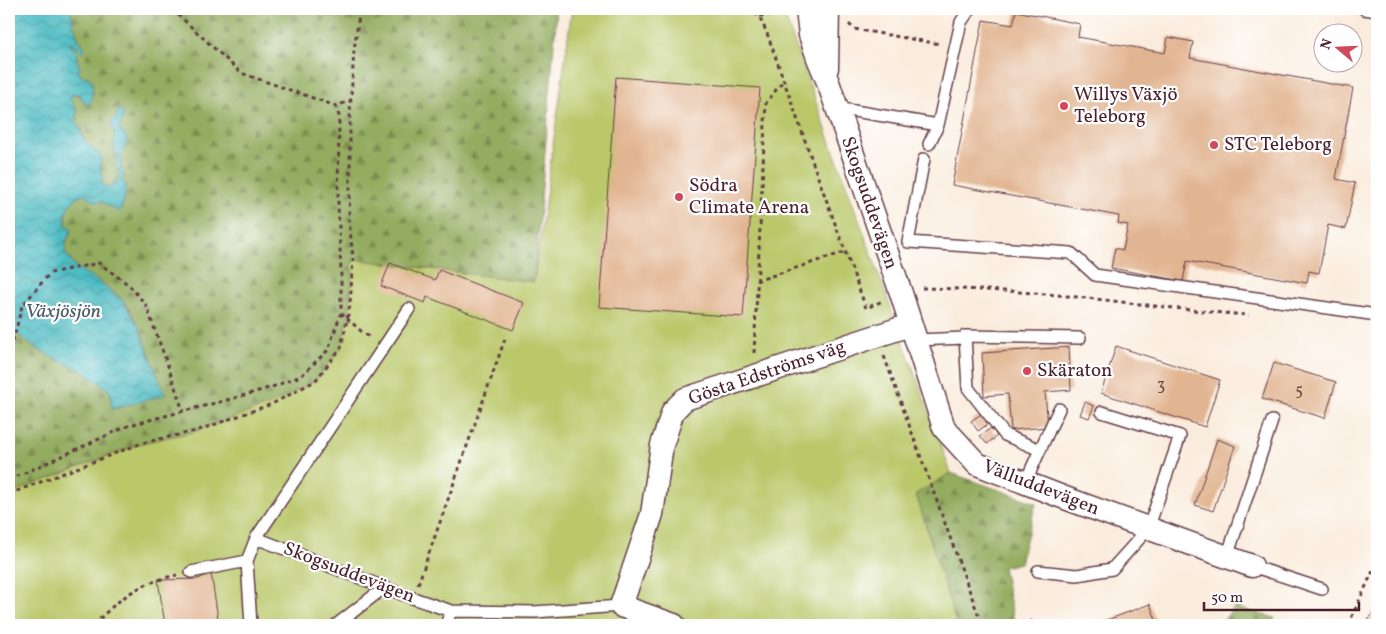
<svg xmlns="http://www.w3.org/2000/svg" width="1386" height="634" viewBox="0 0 1386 634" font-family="Vollkorn,serif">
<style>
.grass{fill:#bac86a;stroke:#82744a}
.forest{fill:url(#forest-firs);stroke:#6e6644}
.water{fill:url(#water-waves);stroke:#4c6e76}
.building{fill:#e2b592}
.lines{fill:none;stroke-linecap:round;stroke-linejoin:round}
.service-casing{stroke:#643e46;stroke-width:14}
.minor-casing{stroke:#643e46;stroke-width:25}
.path{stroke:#643e46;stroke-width:3;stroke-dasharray:4 4;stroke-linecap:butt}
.service{stroke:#fff;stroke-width:11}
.minor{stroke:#fff;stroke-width:22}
.poi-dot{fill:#d1495b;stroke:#fff;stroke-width:2}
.labels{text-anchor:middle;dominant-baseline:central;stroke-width:4.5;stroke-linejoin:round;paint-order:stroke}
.number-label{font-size:16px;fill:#704445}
.poi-label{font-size:19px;fill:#4a1f2b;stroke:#fff;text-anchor:start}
.street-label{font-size:19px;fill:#4a1f2b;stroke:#fff}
.water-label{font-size:20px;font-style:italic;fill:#4b5e67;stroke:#fff}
</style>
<defs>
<pattern id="forest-firs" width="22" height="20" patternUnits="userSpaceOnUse" patternTransform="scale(1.25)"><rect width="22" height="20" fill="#93ac5e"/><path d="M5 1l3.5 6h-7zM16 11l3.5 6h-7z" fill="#7a8b4e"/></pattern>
<pattern id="water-waves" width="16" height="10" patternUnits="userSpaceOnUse" patternTransform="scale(1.25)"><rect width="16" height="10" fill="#4dbcc2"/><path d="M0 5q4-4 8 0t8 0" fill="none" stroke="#42989e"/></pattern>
</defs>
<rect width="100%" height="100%" fill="#fff"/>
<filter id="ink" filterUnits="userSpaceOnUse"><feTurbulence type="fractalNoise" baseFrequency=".02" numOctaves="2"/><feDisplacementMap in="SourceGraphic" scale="10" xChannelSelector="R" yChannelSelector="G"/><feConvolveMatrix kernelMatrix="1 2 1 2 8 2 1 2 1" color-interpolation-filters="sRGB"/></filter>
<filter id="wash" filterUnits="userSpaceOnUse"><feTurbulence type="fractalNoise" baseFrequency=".0096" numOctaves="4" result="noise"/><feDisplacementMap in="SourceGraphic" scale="20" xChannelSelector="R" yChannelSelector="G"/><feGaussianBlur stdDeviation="1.12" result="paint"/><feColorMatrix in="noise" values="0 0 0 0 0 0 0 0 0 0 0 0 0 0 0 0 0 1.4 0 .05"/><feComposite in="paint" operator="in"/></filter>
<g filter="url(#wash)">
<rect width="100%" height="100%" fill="#faecdd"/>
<!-- grass -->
<path class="grass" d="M572,9h184l28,5 167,459 -35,21 41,131h-948v-131l133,-51 54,-12 145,-83 9,-43 3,-46 181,23z"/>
<!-- forest -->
<path class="forest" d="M69,9h488l-23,273 -181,-23 -3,46 -9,43 -26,33 -43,23 -76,27 -54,12 -133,51v-166l27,20 24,13 22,9 28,21 42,-31c-8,-21 -15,-43 -30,-60 -12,-14 -34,-22 -48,-34 -4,-3 -4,-9 -9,-12l1,-12 5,-9 -5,-8v-12l2,-6 10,-11 8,-2 12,8 2,-1 5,3 16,5c3,-8 5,-17 5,-26l-5,-2 3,-4 -4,-12 2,-2 -1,-11 4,-4 2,-11 -8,-7 4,-12 -1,-3 -4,-4 -1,5 -6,7 3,8 1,18 3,5 -1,16 3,4 -5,10 -7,5 -5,-3 -3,-22 1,-6c-9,-7 -19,-17 -20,-30l-3,-1 -4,-10 2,-9 -5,-6 -1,-4 3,-4h6l7,10h2l5,-11 -2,-6 1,-3 -3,-7 -8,-1 -3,-4 2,-3 -3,-8v-8l-8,-9 1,-2 5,3 3,4 3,-7c-5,-5 -5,-13 -9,-19 2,-5 -1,-9 -3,-14z
M951,473l85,30 -16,60 -17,4 12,58h-58l-41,-131z
M1234,607l41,11 -4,7h-51z"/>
<!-- water -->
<path class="water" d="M9,9h60c2,5 5,9 3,15l3,4 3,11 5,6 2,5 -2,2 -2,-1 -6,-6 -5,-3v2l7,9v8l3,8 -2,3 3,4c1,0 8,1 9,2 3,2 3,20 1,23 -1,2 -2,2 -3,3h-2l-7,-10h-6l-3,4c2,6 6,9 7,15 -4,7 0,8 1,14l3,1 1,3 -1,4c5,6 8,12 14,15v3l3,-1 3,4 -1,8 3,22 5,2 7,-4 5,-10 -5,-9 3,-6v-5l-3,-2 -1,-21 -3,-8 5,-7 2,-5 2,-1 3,1v7l-4,12 8,7 -2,11 -4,4 1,11 -2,2 4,12 -3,4 4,1c2,9 -1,18 -4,27l-4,3 -5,-5 -5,-1 -5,-5 -5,1 -8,-4 -3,-4 -8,2 -10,11 -3,9 1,9 3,2h2c1,6 -3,9 -5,15 -1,4 0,8 -1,12l3,2 6,10 21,13 27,21 16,25 27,70 -53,14 -2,-18 -28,-21 -22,-9 -24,-13 -27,-20z"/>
<g id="blocks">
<!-- building -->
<path class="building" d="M1016,11l64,13 -2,13 87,16 3,-16 25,5 -3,16 163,30 -17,91 19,4 -9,46 -18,-4 -9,48 -10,-2 -2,12 -120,-22 -4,20 -72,-13 4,-20 8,2 5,-25 -10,-2 1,-7 -167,-31 31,-165 30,5z
M616,77l144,11 -17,229 -144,-10z
M390,263l45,17 4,-10 85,33 -11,27 -86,-33 -2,6 -44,-17z
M1116,346l104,34 -15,47 -104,-34z
M1069,347l2,43 -26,2 3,35 -37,3 -3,-36 -24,2 -2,-43z
M1274,363l62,19 -11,36 -63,-19z
M1085,402l9,4 -5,12 -9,-3z
M981,414l7,10 -10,7 -7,-10z
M991,428l6,8 -10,8 -7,-8z
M1217,439l18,7 -22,65 -18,-6z
M211,573l8,52h-54l-7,-45 40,-1z
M1150,604l8,21h-64z
M1377,606v19h-12z
M1032,620l2,5h-17z"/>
</g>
</g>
<g filter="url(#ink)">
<use href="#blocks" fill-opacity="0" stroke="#643e46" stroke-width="1"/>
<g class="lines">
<!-- service casing -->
<g class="service-casing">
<path id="service" d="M1364,9l13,2
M836,108l102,17
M929,144l9,-19 23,-103 9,-13
M924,159l-16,83 163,11 24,22 282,40
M916,340l49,-2
M1040,450l19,-41
M1025,483l15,-33 -35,-15 -37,-47 -3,-52 115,2
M256,538l151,58 44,15 83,1 87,-6
M1227,557l45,-136
M1252,566l70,23
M1038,571l39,4 35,-6 36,-40 32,-93 -78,-24
M191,572l56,-11
M251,625l-4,-64 9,-23 153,-229
M336,625l49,-38
M446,625l5,-14"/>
</g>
<!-- minor casing -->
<g class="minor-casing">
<path id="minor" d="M807,9l3,26 8,23 10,24 73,211 43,135 33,36 88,34 187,68
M827,68l1,-59
M674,625l-53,-19 31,-92 10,-69 11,-34 12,-12 225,-74"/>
</g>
<!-- path -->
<path class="path" d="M172,9l69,64 95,33 14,-5
M748,9l11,7 8,17 52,147 47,128 17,-7
M760,9l-1,7 27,-2
M849,24l5,5 86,15
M756,281l89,-29
M922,288c48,1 97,3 145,8 61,6 121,15 182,19
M341,313l20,18 10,7
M9,348l3,-3 10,-39 28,-33 49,-10 30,22 17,20 22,61 15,45
M754,353l12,-250 17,-22
M884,356l98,269
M9,480l121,-55 101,-26 41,-12 29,-11 27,-26 13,-37v-41l-3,-68 1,-88 -3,-10
M9,494l133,-51 54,-12 76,-27 43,-23 26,-33 9,-43 3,-46 -4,-40 1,-35v-70l4,-64 6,-41
M418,584l87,-245
M94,625c26,-28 45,-42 83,-50
M1348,625l29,-63"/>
<!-- service -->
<use href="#service" class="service"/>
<!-- minor -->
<use href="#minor" class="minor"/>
</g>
</g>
<!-- markers -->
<g class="poi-dot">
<circle cx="1064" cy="106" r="5"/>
<circle cx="1214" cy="145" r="5"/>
<circle cx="679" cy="197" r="5"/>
<circle cx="1027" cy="371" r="5"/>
</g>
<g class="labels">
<!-- number labels -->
<g class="number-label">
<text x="1161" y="386">3</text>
<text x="1299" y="391">5</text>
</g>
<!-- poi labels -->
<g class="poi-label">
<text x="1074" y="95">Willys Växjö<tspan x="1074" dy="22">Teleborg</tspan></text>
<text x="1224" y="145">STC Teleborg</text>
<text x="689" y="186">Södra<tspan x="689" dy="22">Climate Arena</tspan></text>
<text x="1037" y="371">Skäraton</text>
</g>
<!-- street labels -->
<g class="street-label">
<text transform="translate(869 203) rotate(71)">Skogsuddevägen</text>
<text transform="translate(767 373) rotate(-19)">Gösta Edströms väg</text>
<text transform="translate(1041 488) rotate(21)">Välluddevägen</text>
<text transform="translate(349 573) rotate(21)">Skogsuddevägen</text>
</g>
<!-- water labels -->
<g class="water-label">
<text x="63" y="312">Växjösjön</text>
</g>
</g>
<!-- margin -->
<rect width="1386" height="634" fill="none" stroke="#fff" stroke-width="30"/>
<!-- north arrow -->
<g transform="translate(1338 48) rotate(289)"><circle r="24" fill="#ffffff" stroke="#b7a5aa"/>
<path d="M0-4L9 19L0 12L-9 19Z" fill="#d1495b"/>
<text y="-8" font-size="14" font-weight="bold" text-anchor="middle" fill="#4a1f2b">N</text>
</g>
<!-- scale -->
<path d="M1204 602v8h155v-8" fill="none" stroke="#4a1f2b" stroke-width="2.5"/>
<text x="1211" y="602" font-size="15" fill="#4a1f2b" stroke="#ffffff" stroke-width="4" paint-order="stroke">50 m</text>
</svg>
